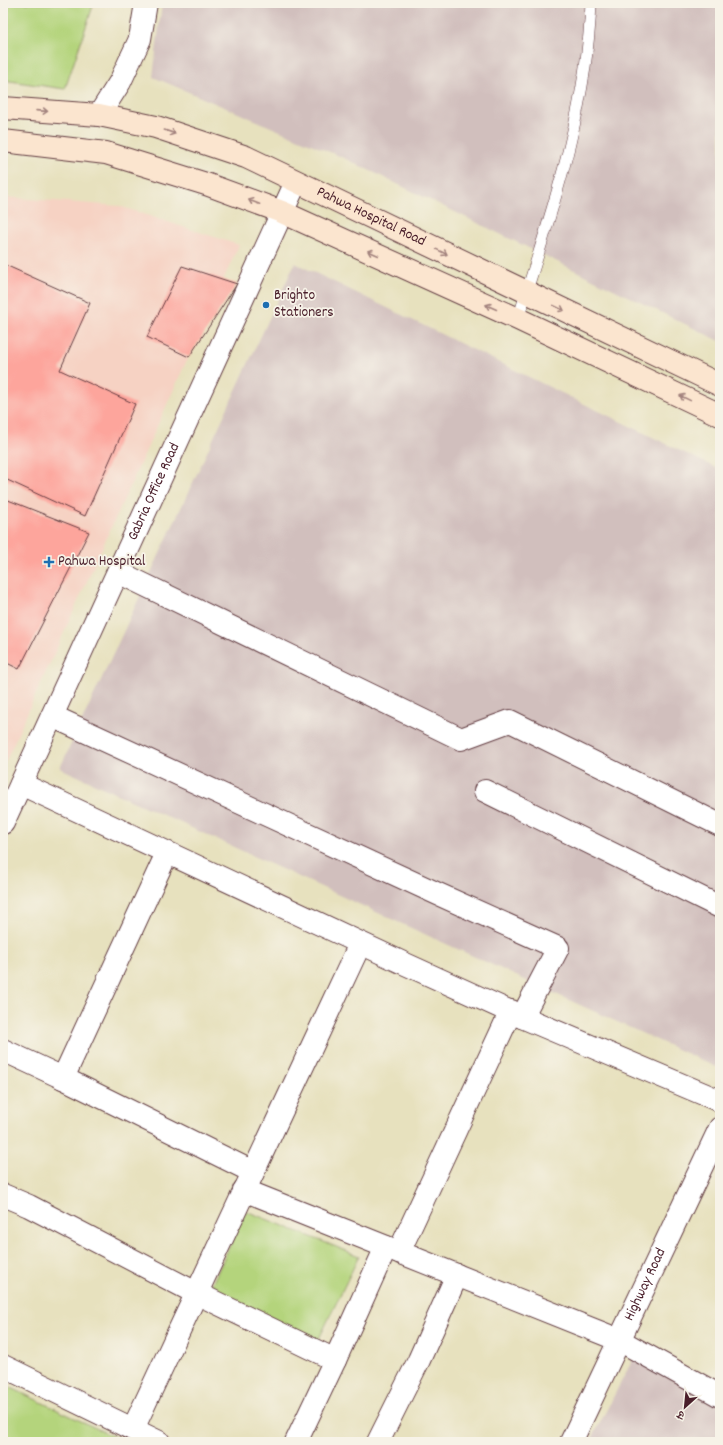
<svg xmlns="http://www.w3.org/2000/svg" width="723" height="1445" viewBox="0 0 723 1445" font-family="Dekko,'Playpen Sans Deva',sans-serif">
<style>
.built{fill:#f6d2c3}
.industrial{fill:#d1bfbd}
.green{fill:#b4d47c;stroke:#7f7a54}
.building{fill:#fda59c}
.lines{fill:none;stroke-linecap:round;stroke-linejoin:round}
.lane-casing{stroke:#623c41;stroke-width:12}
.street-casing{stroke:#623c41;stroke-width:24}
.secondary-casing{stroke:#623c41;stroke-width:24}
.lane{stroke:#fff;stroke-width:11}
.street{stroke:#fff;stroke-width:22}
.secondary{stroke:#fbe5cf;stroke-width:22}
.oneway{stroke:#a2827d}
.poi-dot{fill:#1f6fb2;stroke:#f7f3e8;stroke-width:1.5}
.labels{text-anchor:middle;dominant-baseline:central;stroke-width:3.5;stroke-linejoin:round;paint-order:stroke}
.street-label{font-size:15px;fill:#4a1f2b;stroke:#f7f3e8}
.poi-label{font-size:15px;fill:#4a1f2b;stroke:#f7f3e8;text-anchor:start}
</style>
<rect width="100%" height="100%" fill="#f7f3e8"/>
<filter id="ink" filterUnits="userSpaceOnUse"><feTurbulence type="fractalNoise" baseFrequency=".025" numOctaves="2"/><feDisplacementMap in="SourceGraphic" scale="8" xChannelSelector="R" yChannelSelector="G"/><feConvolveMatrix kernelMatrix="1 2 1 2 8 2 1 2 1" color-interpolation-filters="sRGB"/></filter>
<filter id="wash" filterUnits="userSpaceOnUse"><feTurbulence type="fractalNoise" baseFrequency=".012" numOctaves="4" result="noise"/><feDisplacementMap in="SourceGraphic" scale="16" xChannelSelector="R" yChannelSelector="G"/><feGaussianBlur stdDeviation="0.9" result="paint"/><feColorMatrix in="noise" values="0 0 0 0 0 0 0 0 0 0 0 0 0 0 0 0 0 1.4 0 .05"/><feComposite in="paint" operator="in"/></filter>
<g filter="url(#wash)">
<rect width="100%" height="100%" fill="#e7e1be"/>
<!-- built -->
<path class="built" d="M3,197l116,9 120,39 -236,522z"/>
<!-- industrial -->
<path class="industrial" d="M162,3h558v338l-376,-183 -191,-81z
M295,263l425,207v588l-4,9 -656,-299z
M634,1357l86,46v39h-130z"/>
<!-- green -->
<path class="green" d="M3,3h91l-29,86 -62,-9z
M246,1211l113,45 -44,91 -110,-48z
M3,1384l122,58h-111l-11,-6z"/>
<g id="blocks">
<!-- building -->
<path class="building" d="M3,264l87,39 -30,67 75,34 -50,112 -82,-38z
M182,266l55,18 -48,73 -42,-20z
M3,498l86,34 -70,137 -16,-8z"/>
</g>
</g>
<g filter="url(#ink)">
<use href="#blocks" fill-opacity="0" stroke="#623c41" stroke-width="1"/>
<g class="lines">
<!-- lane casing -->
<g class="lane-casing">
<path id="lane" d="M518,319c32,-103 69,-207 73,-316"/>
</g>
<!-- street casing -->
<g class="street-casing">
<g id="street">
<path d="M99,115l21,-33 20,-43 6,-36"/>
<path d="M118,572l343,167 49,-18 210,104"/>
<path d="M52,716l386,178 120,54 -36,69"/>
<path d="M21,784l380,178 121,55 198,84"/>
<path d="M485,791l235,116"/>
<path id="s1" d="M3,823l293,-641"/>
<path d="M3,1050l60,28 190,94"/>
<path d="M63,1078l104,-225"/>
<path d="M244,1190l375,150 101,56"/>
<path d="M3,1195l26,11 167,87 139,67"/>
<path d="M399,1252l112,-241"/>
<path d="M3,1366l156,76"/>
<path d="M133,1429l227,-485"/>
<path d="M296,1442l39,-82 51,-113"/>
<path d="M378,1442l41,-82 38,-85"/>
<path id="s2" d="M571,1442l149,-314"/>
</g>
</g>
<!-- secondary casing -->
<g class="secondary-casing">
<g id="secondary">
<path id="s3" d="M3,108l96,7 57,12 90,30 474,228"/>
<path d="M3,141l103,12 100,31 76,28 236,107 202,96"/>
</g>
</g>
<!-- lane -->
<use href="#lane" class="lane"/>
<!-- street -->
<use href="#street" class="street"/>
<!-- secondary -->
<use href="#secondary" class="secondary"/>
</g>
<!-- one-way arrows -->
<defs><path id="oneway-shaft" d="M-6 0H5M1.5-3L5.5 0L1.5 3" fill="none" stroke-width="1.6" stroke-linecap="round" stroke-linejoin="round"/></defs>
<g class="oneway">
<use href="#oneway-shaft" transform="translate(42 111) rotate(4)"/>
<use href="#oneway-shaft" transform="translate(170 132) rotate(19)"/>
<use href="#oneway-shaft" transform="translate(254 202) rotate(-159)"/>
<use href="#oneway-shaft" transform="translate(442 252) rotate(26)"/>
<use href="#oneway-shaft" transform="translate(373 253) rotate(-156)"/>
<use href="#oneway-shaft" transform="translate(491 307) rotate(-156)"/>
<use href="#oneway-shaft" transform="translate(559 308) rotate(26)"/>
<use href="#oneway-shaft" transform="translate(685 398) rotate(-154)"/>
</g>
</g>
<!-- markers -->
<g class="poi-dot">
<circle cx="266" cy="305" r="4"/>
<path d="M47 556h4v4h4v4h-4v4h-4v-4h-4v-4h4z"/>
</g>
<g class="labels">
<!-- street labels -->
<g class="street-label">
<text stroke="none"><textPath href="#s3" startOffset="388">Pahwa Hospital Road</textPath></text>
<text stroke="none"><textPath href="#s1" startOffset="364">Gabria Office Road</textPath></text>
<text stroke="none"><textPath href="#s2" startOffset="174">Highway Road</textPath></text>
</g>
<!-- poi labels -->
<g class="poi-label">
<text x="274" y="296">Brighto<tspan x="274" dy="17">Stationers</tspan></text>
<text x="58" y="562">Pahwa Hospital</text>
</g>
</g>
<!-- margin -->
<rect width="723" height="1445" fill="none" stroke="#f7f3e8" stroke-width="16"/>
<!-- north arrow -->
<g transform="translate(685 1407) rotate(207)" stroke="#f7f3e8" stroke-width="3" paint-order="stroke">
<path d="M0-3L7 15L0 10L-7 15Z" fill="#4a1f2b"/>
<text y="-6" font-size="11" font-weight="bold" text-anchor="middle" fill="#4a1f2b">उ</text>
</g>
</svg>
